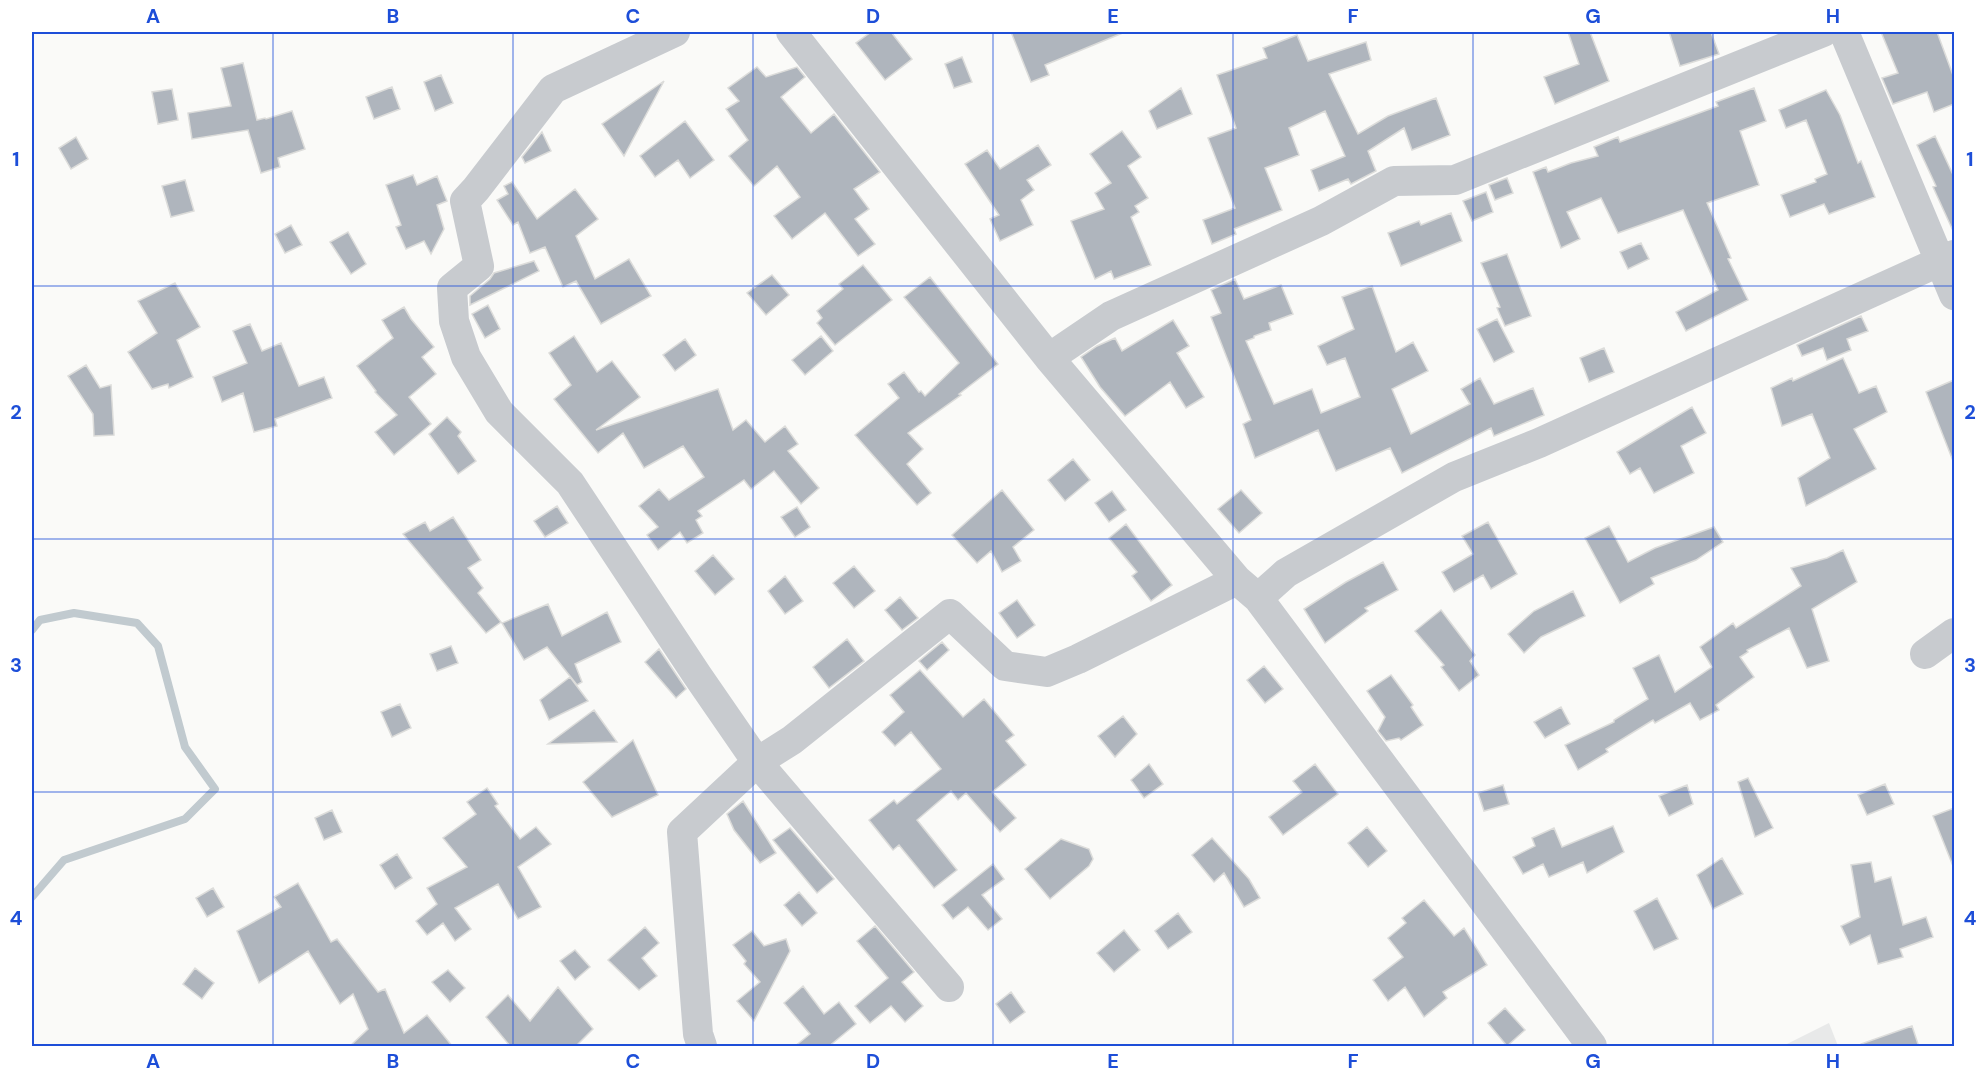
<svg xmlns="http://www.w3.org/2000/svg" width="1986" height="1078" viewBox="0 0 1986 1078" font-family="'DM Sans',sans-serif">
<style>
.built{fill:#e8e9e9}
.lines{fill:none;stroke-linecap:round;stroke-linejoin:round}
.stream{stroke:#c1cacf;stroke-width:8}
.building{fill:#afb5bd;stroke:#dcdcda;stroke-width:1.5}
.minor{stroke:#c8cbcf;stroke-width:30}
.grid{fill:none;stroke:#1d4ed8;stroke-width:1.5;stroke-opacity:0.55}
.neatline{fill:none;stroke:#1d4ed8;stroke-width:2}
.grid-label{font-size:20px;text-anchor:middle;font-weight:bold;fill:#1d4ed8}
</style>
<rect width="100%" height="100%" fill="#fafaf8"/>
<!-- built -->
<path class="built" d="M1829,1023l9,23h-55z"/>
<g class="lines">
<!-- stream -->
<path class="stream" d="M32,630l8,-10 34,-7 63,10 21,23 27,101 30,42 -30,30 -121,41 -32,37"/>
</g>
<!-- building -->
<path class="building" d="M871,32h20l21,27 -27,21 -29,-37z
M1011,32h114l-80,33 4,10 -18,7z
M1568,32h22l19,49 -54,23 -11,-27 35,-13z
M1669,32h42l8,22 -39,12z
M1881,32h56l17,46v26l-20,8 -7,-20 -34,12 -11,-26 16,-5z
M1297,35l11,26 58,-19 5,18 -42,14 29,60 30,-18 48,-18 14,37 -38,15 -8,-22 -36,23 8,20 -25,13 -3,-5 -29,12 -8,-21 34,-14 -20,-45 -36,17 10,27 -34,13 17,42 -48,19 2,5 -24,10 -9,-24 32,-12 -27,-70 28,-10 -19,-53 50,-17 -4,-10z
M962,57l10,25 -18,6 -9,-24z
M243,63l14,57 8,-2 1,1 26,-8 13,38 -27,9 2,9 -19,6 -13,-43 -56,9 -4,-26 43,-7 -10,-38z
M757,67l9,10 31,-10 8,10 -24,20 30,36 23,-19 46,58 -26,17 15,20 -14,10 20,25 -17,12 -33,-43 -33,26 -18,-23 26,-19 -23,-31 -23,20 -25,-30 19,-16 -22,-31 13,-8 -11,-13z
M441,75l12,28 -18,8 -11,-29z
M664,81l-40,75 -22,-32z
M392,87l8,22 -26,10 -8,-22z
M1181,88l11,26 -35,15 -8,-18z
M1754,88l12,33 -26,10 19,54 -52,18 24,55 -3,1 20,41 -62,31 -10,-19 42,-22 -35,-80 -65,23 -17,-35 -34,14 13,27 -19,9 -28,-76 13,-5 2,5 23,-9 27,-7 -4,-9 24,-10 2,5 98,-36 -2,-4z
M172,89l6,31 -20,4 -6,-32z
M1826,90l14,25 18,48 3,-2 14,36 -46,17 -5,-10 -34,13 -9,-22 35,-13 -1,-3 12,-5 -21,-54 -20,8 -7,-18z
M685,121l29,39 -24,18 -12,-18 -23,17 -15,-21z
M1122,131l19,26 -13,9 20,32 -13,8 4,6 -8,5 20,48 -37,14 -3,-8 -16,8 -24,-58 33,-12 -9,-16 16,-10 -21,-29z
M542,132l9,19 -26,12 -3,-6z
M1935,136l19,41v56l-21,-46 3,-1 -19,-41z
M76,137l12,22 -17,10 -12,-21z
M1038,145l13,20 -24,15 7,10 -13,10 12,25 -33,16 -10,-22 9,-4 -34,-51 22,-14 13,19z
M413,175l4,10 20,-9 10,25 -10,4 7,24 -13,25 -7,-13 -18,8 -10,-22 5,-2 -15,-40z
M1507,178l6,15 -18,7 -6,-15z
M185,180l9,31 -23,6 -9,-31z
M512,182l25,37 38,-30 23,30 -22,17 19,43 34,-20 22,37 -50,28 -25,-43 -13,6 -18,-40 -15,6 -12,-31 -5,3 -16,-25 11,-6 -4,-8z
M1486,192l7,20 -21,9 -9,-20z
M1451,213l11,28 -61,25 -13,-33 31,-12 2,4z
M291,225l11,20 -17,8 -10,-19z
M348,232l18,32 -15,10 -21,-32z
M1641,243l8,16 -21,10 -8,-17z
M1507,254l24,62 -26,10 -8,-18 3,-1 -19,-44z
M534,261l5,10 -69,34v-9l20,-17 4,-6z
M863,265l29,35 -57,45 -18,-22 5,-5 -5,-7 26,-22 -4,-5z
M772,275l17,20 -23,20 -19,-22z
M930,277l68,87 -39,30 2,1 -53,38 15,16 -16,15 24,29 -14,12 -62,-70 44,-37 -11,-14 16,-12 15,20 2,-1 4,5 34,-33 -55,-66z
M1235,279l9,20 37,-14 12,29 -24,9 2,7 -17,6v2l-8,3 28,63 38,-15 9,24 39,-16 -15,-39 -18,7 -9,-19 36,-17 -12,-32 30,-11 24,66 17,-10 15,29 -36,18 19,45 59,-30 -9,-15 19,-11 14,26 39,-16 11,27 -50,21 -3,-8 -89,45 -12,-25 -54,23 -18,-41 -63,28 -12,-34 8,-4 -40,-103 10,-4 -10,-23z
M175,283l25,44 -23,13 16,37 -24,11 -1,-4 -16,5 -24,-37 29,-19 -19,-32z
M488,305l12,24 -15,9 -13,-24z
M404,307l7,12 23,28 -12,10 14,17 -27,23 22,27 -37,31 -19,-23 22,-17 -22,-23 1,-1 -19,-25 36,-28 -11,-18z
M1861,316l7,15 -21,8 4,11 -24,10 -4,-12 -21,8 -5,-11z
M1497,319l17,33 -20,10 -17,-33z
M1173,320l16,26 -12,7 27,44 -18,11 -16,-26 -45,34 -25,-29 -19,-30 16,-11 18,-8 7,13z
M250,324l12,27 19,-8 18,43 25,-9 8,21 -57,21 2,7 -23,6 -11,-39 -21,9 -9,-25 34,-14 -14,-32z
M574,336l23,36 15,-11 28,36 -44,33 122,-41 15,41 13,-10 19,22 20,-16 13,18 -10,7 31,37 -18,16 -27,-33 -23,18 -7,-9 -46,31 4,5 -6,4 7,13 -16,10 -7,-11 -22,18 -11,-15 11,-8 -19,-21 20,-17 10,11 35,-23 -21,-31 -39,22 -21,-35 -25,20 -44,-54 17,-14 -22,-32z
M821,336l12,15 -28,24 -13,-15z
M685,339l11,16 -21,16 -12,-16z
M1604,348l10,24 -25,10 -9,-24z
M1843,358l16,35 17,-7 11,26 -33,17 22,40 -70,37 -8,-28 32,-20 -18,-44 -30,12 -11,-38 21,-10 1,3z
M86,365l14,23 11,-3 3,50 -20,1 -1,-22 -25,-38z
M1954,380v80l-1,1 -27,-69z
M1692,407l14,26 -25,13 13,27 -40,20 -14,-25 -10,6 -13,-22z
M447,417l14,15 -3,4 18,25 -18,13 -29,-40z
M1073,459l17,21 -25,21 -17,-21z
M1002,490l32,40 -21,17 8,14 -19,11 -11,-21 -14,12 -25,-28z
M1241,490l21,23 -23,20 -21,-24z
M1112,491l14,19 -17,12 -14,-19z
M557,506l11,17 -23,14 -11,-16z
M797,507l13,20 -15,10 -14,-20z
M453,517l28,43 -13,8 15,20 -5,5 23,29 -15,11 -83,-99 22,-12 5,9z
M1488,522l29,52 -26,15 -8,-14 -29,17 -12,-20 31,-18 -11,-18z
M1126,524l46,61 -21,16 -19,-25 5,-4 -28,-34z
M1609,526l19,36 27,-14 59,-21 9,15 -27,18 -45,18 3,6 -34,19 -35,-65z
M1843,550l14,32 -45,27 17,52 -22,7 -18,-40 -42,22 1,2 -8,5 14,20 -38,28 3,5 -19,10 -10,-17 -35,20 -2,-3 -47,29 2,3 -30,18 -13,-25 49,-23v-2l34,-21 -15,-31 26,-13 16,37 37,-25 -12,-20 33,-24 3,5 65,-42 -10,-18 36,-10z
M713,555l21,24 -19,16 -20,-24z
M1383,562l15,28 -33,18 3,3 -43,32 -21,-34 42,-27z
M854,566l21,25 -21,17 -21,-25z
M785,576l18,25 -18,13 -17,-23z
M1573,591l12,25 -44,21 -17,16 -16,-19 26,-23z
M900,597l18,21 -16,12 -17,-20z
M1017,600l18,25 -18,13 -18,-25z
M548,604l14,32 45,-24 14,30 -46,22 7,18 -5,3 -30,-38 -23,13 -22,-37z
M1441,610l34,45 -5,6 9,14 -20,16 -18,-24 3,-2 -29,-34z
M847,639l17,22 -35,27 -16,-21z
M942,642l7,8 -22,20 -8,-9z
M451,646l7,17 -21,8 -7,-17z
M659,649l27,40 -10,9 -31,-36z
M1264,666l19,23 -18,14 -18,-23z
M920,670l43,47 21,-18 30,36 -8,6 20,24 -34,27 24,26 -16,14 -34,-39 -8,7 -7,-9 -34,29 40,50 -23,18 -35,-43 -6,5 -24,-30 25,-20 3,4 44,-35 -30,-37 -16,14 -13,-14 22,-20 -14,-17z
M1391,675l22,30 -2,2 12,18 -22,15 -2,-2 -13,3 -8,-10 7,-14 -18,-26z
M570,677l18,24 -39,19 -9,-20z
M400,704l11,24 -19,9 -11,-25z
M1561,707l9,17 -25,14 -11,-16z
M594,710l23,32 -69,2z
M1123,716l14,18 -22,23 -17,-21z
M633,740l25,55 -46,22 -29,-35z
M1149,764l14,20 -19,14 -13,-18z
M1315,764l23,30 -55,41 -14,-18 33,-25 -9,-11z
M1748,778l25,50 -18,9 -17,-55z
M1885,784l9,20 -27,11 -9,-20z
M1503,785l6,19 -25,7 -6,-18z
M1687,785l6,19 -24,12 -10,-20z
M487,788l11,16 -3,2 25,33 16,-12 15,17 -33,23 23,40 -23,12 -20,-35 -43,24 16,21 -16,12 -12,-18 -16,12 -11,-14 21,-17 -10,-16 40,-21 -24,-29 33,-24 -9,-12z
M743,801l33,52 -16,10 -26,-33 -7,-16z
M1954,808v58h-1l-20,-50z
M332,810l10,22 -18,8 -9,-22z
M1613,826l11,26 -37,21 -4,-11 -34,15 -6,-13 -20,10 -10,-17 22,-11 -3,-8 22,-10 8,19z
M1367,827l20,24 -19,16 -20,-24z
M790,828l44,51 -17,14 -44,-53z
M1212,838l37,41 11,19 -16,9 -20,-34 -10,9 -22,-27z
M1061,839l28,10 4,10 -4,7 -39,33 -25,-30z
M397,854l15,24 -17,11 -15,-24z
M1722,858l21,36 -30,15 -16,-34z
M1871,862l4,20 16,-5 12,48 23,-8 7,20 -33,12 3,8 -25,7 -8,-29 -20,10 -9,-19 19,-9 -9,-52z
M993,864l11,15 -22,16 20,24 -14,11 -20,-23 -15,12 -11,-14z
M298,883l33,59 6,-3 41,53 7,-3 19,44 23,-18 26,32h-104l19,-18 -15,-35 -13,10 -32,-53 -49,32 -22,-52 44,-24 -7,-10z
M213,888l11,19 -17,10 -11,-19z
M799,892l18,21 -15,13 -18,-21z
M1657,898l21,41 -24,11 -20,-39z
M1424,900l30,36 10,-8 23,37 -44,27 4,6 -23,19 -19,-30 -17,14 -15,-21 30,-23 -15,-19 18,-15 -4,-5z
M1178,913l14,19 -24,17 -13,-18z
M875,926l39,46 -12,10 21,24 -18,16 -14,-16 -21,17 -15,-17 33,-28 -31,-37z
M645,927l14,16 -17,15 15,18 -18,14 -31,-30z
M1124,930l16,20 -26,22 -17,-19z
M752,931l12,15 22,-7 4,12 -36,70 -17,-20 23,-19 -16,-18 2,-3 -13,-16z
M575,950l15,17 -15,13 -15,-19z
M195,968l19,15 -12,16 -19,-15z
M448,970l17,18 -15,14 -18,-20z
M803,986l21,28 15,-12 17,22 -28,23h-34l16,-13 -26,-31z
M558,987l35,42 -18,18h-64l-25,-30 22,-22 22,26z
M1011,992l14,20 -15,11 -14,-19z
M1505,1008l20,22 -18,16 -19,-23z
M1912,1026l7,21h-58v-3z"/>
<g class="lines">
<!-- minor -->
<path class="minor" d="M675,32l-122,57 -77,100 -11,12 14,65 -27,22 2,33 12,36 33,55 71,71 127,192 60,87 192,225
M791,32l258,326 188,222 21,18 334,448
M1844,32l110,263
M1049,358l62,-42 210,-95 73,-40 61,-1 368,-148
M1258,598l28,-25 168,-96 85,-34 415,-188
M1925,654l29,-21
M702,1046l-4,-12 -16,-202 75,-70 35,-22 158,-126 55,52 42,6 31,-13 159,-79"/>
</g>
<!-- grid -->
<path class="grid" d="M273,32v1014M513,32v1014M753,32v1014M993,32v1014M1233,32v1014M1473,32v1014M1713,32v1014M32,286h1922M32,539h1922M32,792h1922"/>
<!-- border -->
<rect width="1986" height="1078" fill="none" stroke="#ffffff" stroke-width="66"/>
<rect x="33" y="33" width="1920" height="1012" class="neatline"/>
<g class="grid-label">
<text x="153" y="23">A</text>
<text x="393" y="23">B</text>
<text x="633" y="23">C</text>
<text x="873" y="23">D</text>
<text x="1113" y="23">E</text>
<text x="1353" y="23">F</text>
<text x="1593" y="23">G</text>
<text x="1833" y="23">H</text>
<text x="16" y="166">1</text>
<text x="1970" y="166">1</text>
<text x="16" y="419">2</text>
<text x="1970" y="419">2</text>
<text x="16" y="672">3</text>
<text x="1970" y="672">3</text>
<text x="16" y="925">4</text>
<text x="1970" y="925">4</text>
<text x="153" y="1068">A</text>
<text x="393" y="1068">B</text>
<text x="633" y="1068">C</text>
<text x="873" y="1068">D</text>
<text x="1113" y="1068">E</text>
<text x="1353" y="1068">F</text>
<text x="1593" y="1068">G</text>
<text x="1833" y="1068">H</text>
</g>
</svg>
